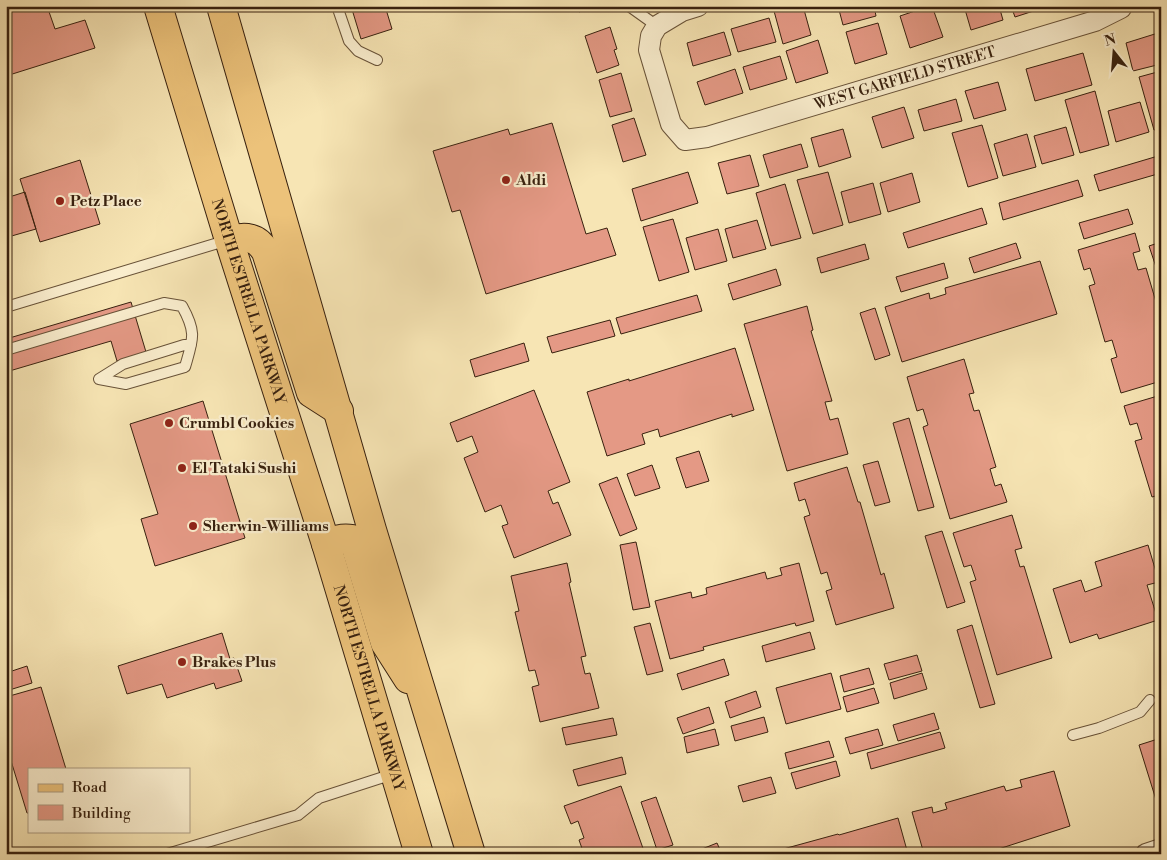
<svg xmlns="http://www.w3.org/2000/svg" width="1167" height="860" viewBox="0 0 1167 860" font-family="'Libre Bodoni',serif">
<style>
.building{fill:#e49985;stroke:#38210f}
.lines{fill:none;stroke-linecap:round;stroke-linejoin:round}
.lane-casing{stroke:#685238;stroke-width:12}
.street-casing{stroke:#685238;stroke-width:22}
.primary-casing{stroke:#38210f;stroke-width:30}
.lane{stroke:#faeece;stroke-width:10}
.street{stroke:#faeece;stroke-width:20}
.primary{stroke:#ecc27a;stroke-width:28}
.poi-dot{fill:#8f2418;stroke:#faeece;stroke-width:2}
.labels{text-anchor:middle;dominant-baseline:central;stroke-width:4.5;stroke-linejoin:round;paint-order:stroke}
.street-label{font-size:15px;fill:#38210f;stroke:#faeece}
.poi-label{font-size:15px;font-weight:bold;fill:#38210f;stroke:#faeece;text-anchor:start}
</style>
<rect width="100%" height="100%" fill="#f7e5b4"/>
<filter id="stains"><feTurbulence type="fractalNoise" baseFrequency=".004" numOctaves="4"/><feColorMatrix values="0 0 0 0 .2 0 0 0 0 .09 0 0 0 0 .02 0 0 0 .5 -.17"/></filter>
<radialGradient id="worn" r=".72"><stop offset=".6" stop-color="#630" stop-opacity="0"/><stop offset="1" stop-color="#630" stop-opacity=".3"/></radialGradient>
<!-- building -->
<path class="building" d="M6,6h41l8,23 30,-9 10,28 -89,28z
M351,6h34l7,23 -31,10z
M577,6h19l-17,6z
M790,6h13l8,29 -28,9 -9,-33z
M838,6h36l2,10 -33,9z
M930,6h2l11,31 -33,11 -10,-32z
M964,6h35l4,14 -32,10z
M1011,6h38l-34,11z
M769,18l7,24 -38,10 -7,-23z
M878,23l9,31 -32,10 -9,-32z
M610,27l7,22 -3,1 5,15 -22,8 -12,-37z
M724,32l7,23 -38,11 -6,-23z
M1158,33l3,9v22l-28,7 -7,-28z
M818,40l10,33 -32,10 -10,-32z
M1083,53l9,32 -57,16 -9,-32z
M780,56l7,23 -37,11 -7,-23z
M735,69l8,24 -38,12 -8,-23z
M1161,71v58l-7,1 -15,-53z
M621,73l11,38 -22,6 -11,-37z
M998,82l8,28 -32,9 -9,-28z
M1095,91l14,54 -29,8 -15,-53z
M956,99l6,22 -38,10 -6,-21z
M1140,102l9,30 -33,10 -8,-31z
M904,107l10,31 -32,10 -10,-31z
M634,118l12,37 -23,7 -11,-37z
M552,123l34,111 21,-6 9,27 -130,39 -26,-84 -8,2 -19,-61 75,-22 2,6z
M982,125l16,53 -30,9 -16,-54z
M1066,127l8,28 -32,9 -8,-28z
M843,129l8,28 -32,10 -8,-29z
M1027,134l9,33 -33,9 -9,-32z
M801,144l7,23 -38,11 -7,-23z
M750,155l9,31 -32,8 -9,-31z
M1158,156l3,17 -62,18 -5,-16z
M80,160l20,64 -60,18 -20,-63z
M688,172l10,31 -57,18 -9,-32z
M828,172l15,53 -30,9 -16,-54z
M912,173l8,29 -32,10 -8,-29z
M1078,180l5,16 -80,24 -4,-17z
M873,183l8,31 -32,9 -8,-31z
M785,184l16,54 -30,8 -15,-53z
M25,192l11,37 -28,8 -2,-6v-33z
M982,208l5,16 -79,24 -5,-15z
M1128,209l5,15 -49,15 -5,-16z
M673,219l16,53 -30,9 -16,-54z
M757,220l9,29 -33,9 -8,-29z
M718,229l9,32 -32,9 -9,-32z
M1135,233l5,18 -7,2 5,17 8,-2 15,51v62l-40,12 -10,-34 6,-2 -5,-17 -7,2 -16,-56 6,-2 -5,-16 -6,2 -6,-20z
M1161,242v40l-12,-36z
M1016,243l5,15 -47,15 -5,-15z
M865,244l4,15 -48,14 -4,-15z
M1040,261l17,53 -155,48 -17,-55 44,-14 1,6 16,-5 -1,-6z
M944,263l4,15 -47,14 -5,-15z
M776,269l5,16 -48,15 -5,-16z
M697,295l5,16 -81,23 -5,-16z
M131,302l15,50 -29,9 -6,-20 -105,31v-33z
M807,306l6,24 -2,1 21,70 -7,1 5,18 8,-2 10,36 -61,17 -43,-147z
M875,308l15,47 -15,5 -15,-47z
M610,320l5,16 -63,17 -5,-16z
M524,343l5,18 -54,16 -5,-17z
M735,348l19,62 -22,7v-3l-72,23 -2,-8 -16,5 3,10 -38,12 -20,-64 42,-13v2z
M964,359l10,34 -5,1 5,17 5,-1 17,57 -6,2 5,17 6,-2 6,18 -57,17 -27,-92 5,-2 -5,-16 -6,2 -10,-34z
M534,390l36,92 -22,9 5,13 5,-2 13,33 -57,23 -12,-32 6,-2 -7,-19 -16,7 -21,-54 14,-6 -6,-16 -15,6 -7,-19z
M1161,395v107l-2,-7 -7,2 -17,-56 7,-2 -5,-16 -7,2 -6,-19z
M203,401l42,137 -90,28 -14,-47 17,-5 -28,-90z
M909,418l25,89 -16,4 -25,-88z
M699,451l10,30 -23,7 -10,-30z
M878,461l12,41 -15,4 -12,-41z
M652,465l8,23 -25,8 -8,-22z
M847,467l11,35h2l21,73 3,-2 10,35 -58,17 -10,-34 6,-2 -5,-17 -6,2 -17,-57 6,-2 -5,-16 -6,2 -5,-18z
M617,477l20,52 -17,7 -21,-52z
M1012,515l10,33 -7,2 5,17 4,-1 28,92 -55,17 -27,-93 6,-2 -5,-15 -7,2 -11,-34z
M942,531l23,71 -18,6 -22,-72z
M636,542l14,65 -17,3 -13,-65z
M1148,545l11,37 -12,3 11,35 -59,19 -2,-5 -27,9 -17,-54 28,-9 4,12 17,-6 -7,-24z
M567,563l4,19 -2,1 17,73 -5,1 4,17 5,-1 9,35 -59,14 -8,-35 7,-2 -4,-15 -6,1 -14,-59 4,-1 -8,-35z
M799,563l15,58 -18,5 -1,-3 -92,24 1,3 -34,9 -15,-58 36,-9 1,6 15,-4 -1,-6 59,-16 2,7 15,-4 -2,-7z
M650,623l13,48 -16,4 -13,-48z
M972,625l23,79 -15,4 -23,-78z
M810,632l5,17 -49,13 -4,-16z
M222,633l8,26 4,-1 8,23 -26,8 -2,-6 -47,15 -5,-14 -35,10 -9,-28z
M917,655l5,16 -33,9 -5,-16z
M724,659l5,16 -47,15 -5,-16z
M27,666l5,17 -26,8v-18z
M869,668l5,16 -30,8 -4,-16z
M831,673l10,36 -55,15 -10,-36z
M922,673l5,16 -33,10 -4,-16z
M41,687l25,82h-37v44h-2l-19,-62h-2v-54z
M874,688l5,15 -32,9 -4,-15z
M756,691l5,16 -31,11 -5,-16z
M709,707l5,16 -31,11 -6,-16z
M934,713l5,16 -41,12 -5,-16z
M764,717l4,15 -33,9 -4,-15z
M613,718l4,17 -51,10 -4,-17z
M715,729l4,16 -32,8 -3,-16z
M878,729l5,16 -33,9 -5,-16z
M940,732l5,16 -74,21 -4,-16z
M1161,738v64l-4,1 -18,-58z
M829,741l5,16 -45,12 -4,-16z
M622,757l4,17 -48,12 -5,-16z
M836,761l4,15 -44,13 -5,-16z
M1054,771l16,55 -87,28h-59l-12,-42 20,-5 1,6 14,-4 -2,-6 59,-17 2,5 16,-4 -2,-7z
M771,777l5,16 -33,9 -5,-16z
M621,786l24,68h-61l-5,-14 5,-2 -6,-17 -7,3 -7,-18z
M656,797l17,48 -16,5 -16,-48z
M898,818l10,36h-143l73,-20 1,1z
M717,843l5,11h-18l-2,-5z"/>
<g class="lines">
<!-- lane casing -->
<g class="lane-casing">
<path id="lane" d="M337,6l12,35 9,10 19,9
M629,6l28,20
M6,307l222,-67
M6,350l158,-47 18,3c15,27 11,33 3,61l-59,17 -27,-5
M99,379l24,-15 61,-19h7
M1073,735l26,-7 41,-16 10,-12
M167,854l131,-39 21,-17 74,-24"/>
</g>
<!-- street casing -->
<g class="street-casing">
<g id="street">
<path id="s1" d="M698,6l-16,5 -25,15 -6,10 -2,14 22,74 14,16 22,-3 388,-116 26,-13 1,-2"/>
<path d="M1146,854l15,-5"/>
</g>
</g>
<!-- primary casing -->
<g class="primary-casing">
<g id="primary">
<path id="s2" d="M158,6l71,234 97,304 93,310"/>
<path d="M221,6l151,524 99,324"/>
<path d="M229,240c16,-4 28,-4 37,12l45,141 28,18"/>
<path d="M326,544c9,-4 16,-7 26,-5l4,9 29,95 23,36"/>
</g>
</g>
<!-- lane -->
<use href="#lane" class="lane"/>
<!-- street -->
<use href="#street" class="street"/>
<!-- primary -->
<use href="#primary" class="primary"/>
</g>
<!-- markers -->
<g class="poi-dot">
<circle cx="506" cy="180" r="5"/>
<circle cx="60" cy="201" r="5"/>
<circle cx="169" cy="423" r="5"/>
<circle cx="182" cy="468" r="5"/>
<circle cx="193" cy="526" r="5"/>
<circle cx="182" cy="662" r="5"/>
</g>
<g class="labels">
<!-- street labels -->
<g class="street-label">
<text stroke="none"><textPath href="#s1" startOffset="399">WEST GARFIELD STREET</textPath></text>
<text stroke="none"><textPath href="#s2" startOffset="309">NORTH ESTRELLA PARKWAY</textPath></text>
<text stroke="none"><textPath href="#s2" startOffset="714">NORTH ESTRELLA PARKWAY</textPath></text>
</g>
<!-- poi labels -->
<g class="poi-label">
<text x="516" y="180">Aldi</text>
<text x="70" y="201">Petz Place</text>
<text x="179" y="423">Crumbl Cookies</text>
<text x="192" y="468">El Tataki Sushi</text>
<text x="203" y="526">Sherwin-Williams</text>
<text x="192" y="662">Brakes Plus</text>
</g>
</g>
<!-- margin -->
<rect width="1167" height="860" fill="none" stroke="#f7e5b4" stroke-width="25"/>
<rect x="8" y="8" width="1152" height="845" fill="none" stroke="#38210f" stroke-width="2.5"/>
<rect x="12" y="12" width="1142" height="835" fill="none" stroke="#38210f"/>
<!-- legend -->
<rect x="28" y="768" width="162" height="65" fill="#faeece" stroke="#ac9c82"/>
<rect x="38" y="784" width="25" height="8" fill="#ecc27a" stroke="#ac9c82"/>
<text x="72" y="792" font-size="15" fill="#38210f">Road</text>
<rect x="38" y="805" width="25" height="15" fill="#e49985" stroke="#ac9c82"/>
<text x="72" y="818" font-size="15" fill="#38210f">Building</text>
<!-- north arrow -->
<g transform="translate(1114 52) rotate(343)" stroke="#faeece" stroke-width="4" paint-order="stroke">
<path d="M0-4L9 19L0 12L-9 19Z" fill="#38210f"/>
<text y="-8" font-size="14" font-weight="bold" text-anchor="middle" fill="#38210f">N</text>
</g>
<rect width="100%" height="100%" filter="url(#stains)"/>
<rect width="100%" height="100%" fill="url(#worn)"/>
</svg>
